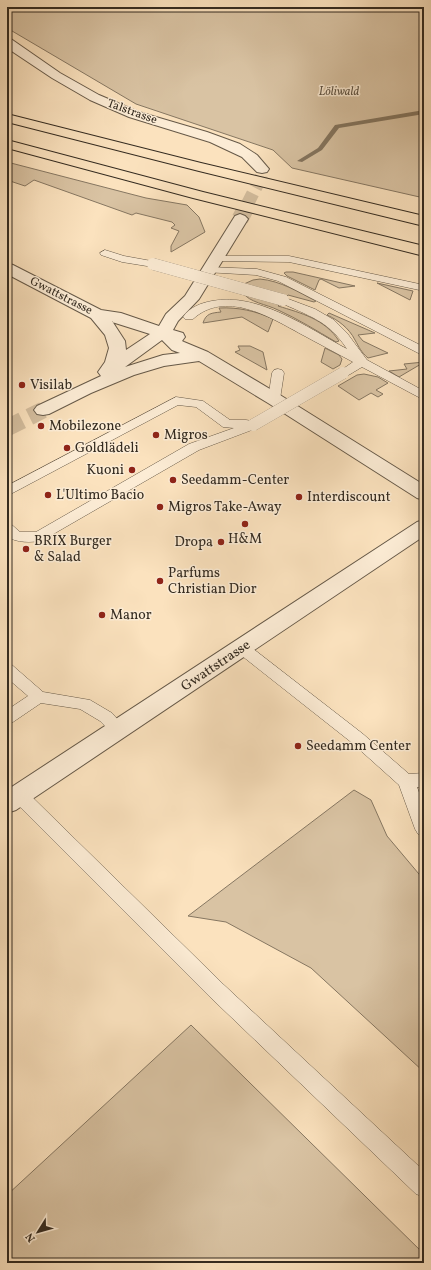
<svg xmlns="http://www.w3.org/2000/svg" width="431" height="1270" viewBox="0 0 431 1270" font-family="Vollkorn,serif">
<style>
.green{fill:#d9c3a3;stroke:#867762}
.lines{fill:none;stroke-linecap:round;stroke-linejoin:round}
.stream{fill:#83745e;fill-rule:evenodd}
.minor-tunnel-far1{stroke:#d3bd9e;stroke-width:13;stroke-dasharray:13 6;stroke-linecap:butt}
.minor-tunnel{stroke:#d3bd9e;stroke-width:17;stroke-dasharray:17 8;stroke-linecap:butt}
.service-casing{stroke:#665948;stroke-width:1}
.minor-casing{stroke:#665948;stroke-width:2}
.motorway-casing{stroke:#342b20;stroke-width:2}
.service{fill:#fcecd5;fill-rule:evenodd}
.minor{fill:#fcecd5;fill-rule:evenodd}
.motorway{fill:#fbe2be;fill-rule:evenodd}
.service-bridge-casing{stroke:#665948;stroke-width:12;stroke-linecap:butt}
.service-bridge{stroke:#fcecd5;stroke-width:12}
.poi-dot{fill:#8f2418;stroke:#fcecd5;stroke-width:1.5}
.labels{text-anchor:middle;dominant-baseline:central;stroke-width:3;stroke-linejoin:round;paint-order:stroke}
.far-park-label{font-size:12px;font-style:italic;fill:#5d5141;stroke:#fcecd5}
.far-street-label{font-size:12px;fill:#342b20;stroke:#fcecd5}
.poi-label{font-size:14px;fill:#342b20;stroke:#fcecd5;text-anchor:start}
.street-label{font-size:14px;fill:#342b20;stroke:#fcecd5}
</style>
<rect width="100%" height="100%" fill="#fbe2be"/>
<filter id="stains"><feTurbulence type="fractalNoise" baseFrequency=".005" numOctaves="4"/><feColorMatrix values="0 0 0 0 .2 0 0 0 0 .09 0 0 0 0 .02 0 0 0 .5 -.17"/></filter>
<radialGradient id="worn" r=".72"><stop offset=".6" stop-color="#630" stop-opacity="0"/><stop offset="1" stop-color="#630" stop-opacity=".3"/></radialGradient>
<!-- green -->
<path class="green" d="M7,7h417v191l-132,-30 -19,-18 -137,-46 -129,-76z
M7,162l139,36 41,7 12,12 6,15 -34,20v-6l8,-15 -8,-3 4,-3 -3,-3 -36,-9 -4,2 -98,-35 -9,6 -18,-6z
M286,272h7l62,14 -16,2 -18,-9 -2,1 -4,10 -28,-14 -3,-3z
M260,279c21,2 38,13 56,22l-2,1 -26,-7 -10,11c23,7 47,13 61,35l-3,1c-19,-11 -38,-23 -58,-32 -12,-6 -28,-7 -36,-18l2,-8 9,-4z
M377,283l36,8 -3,9z
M219,308c19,-1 37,3 54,11l-5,13 -26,-15 -39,6c3,-10 9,-10 18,-11z
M329,313l46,20 -17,2 5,6 25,12 -20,5c-7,-6 -9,-11 -13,-18 -6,-12 -17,-20 -28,-25z
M238,346h12l13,6 4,18 -32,-18 5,-2z
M325,348l14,7 3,4 -2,6 -7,4 -12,-7z
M424,362v4l-3,-2 -22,13 -10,-6 18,-2 -3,-5z
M364,374l14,3 10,6 -12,7 7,4 -5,3 -7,-4 -12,7 -21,-14 19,-11z
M354,790l17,10 16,36 37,44v192l-113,-104 -85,-46 -38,-6z
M191,1025l233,229v9h-417v-68z"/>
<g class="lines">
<!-- stream -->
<path class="stream" d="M424,110v4l-85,14 -17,22 -20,12 -5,-1 21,-13 17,-23z"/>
<!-- minor-tunnel-far1 -->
<path class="minor-tunnel-far1" d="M247,205l14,-28 1,-8"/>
<!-- minor-tunnel -->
<path class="minor-tunnel" d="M240,219l8,-15
M7,428l36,-18"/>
<!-- service casing -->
<g class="service-casing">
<path id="service" d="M105,250l19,6 33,6 1,2 -5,3 -31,-5 -21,-7 -1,-2z
M216,256h73l135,29v6l-135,-29 -77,-1 -1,-2z
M209,267l48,2 29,8 138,70v9l-146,-75 -22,-6 -51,-3 -1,-2z
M283,297l32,12 19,11 13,13 20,27 57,31v9l-62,-33 -15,9h-8l-2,-3 16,-11c-18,-10 -36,-19 -54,-29 -31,-17 -74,-43 -106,-14h-8l-2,-2c7,-10 18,-14 29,-16 46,-9 96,27 135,48 -19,-29 -38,-33 -68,-47l-2,-2z
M278,369l4,1 2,3 -4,26 -2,3h-8l-2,-3 4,-26 2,-3z
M176,397l27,4 27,19h16l11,2 2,3 -2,3 -58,22 -156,90c-10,3 -28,3 -36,-4v-12l5,1 8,7h16l153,-88 45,-16 -11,-1 -27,-20 -18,-2 -171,91v-10z
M242,643l5,1 116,90 46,40 15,-1v14h-7l7,19v30l-6,-2 -3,-5 -16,-44 -48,-43 -114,-90 -3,-4 3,-4z
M7,663l5,2 31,27 47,8 22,13 14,16 -2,4 -6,2 -6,-2 -12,-12 -20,-12 -39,-6 -28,19 -6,2v-14l21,-14 -21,-18z
M19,788l6,2 198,194 201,187v26l-8,-3 -207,-198 -196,-196 -2,-5 2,-5z"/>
</g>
<!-- minor casing -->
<g class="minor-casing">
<path id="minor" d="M7,38l4,1 49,34 39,22 40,17 68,20 33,12 17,11 12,14 -2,3 -5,1 -5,-1 -15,-15 -32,-15 -81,-25 -39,-17 -38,-22 -45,-30z
M240,214l5,2 3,3 -49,80 -21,22 -5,9 10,3 2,4 -3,4 2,1 24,10 72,43 144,90v15l-7,-2 -149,-95 -69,-42 -35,5 -30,9 -43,18 -42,21 -6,1 -6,-1 -3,-4 3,-4 64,-30 -3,-4 7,-10 4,-14 -4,-13 -14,-17 -84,-44v-11l6,2 88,45 20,3 38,13 7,-12 19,-18 50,-80zM112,321v1l38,12 -24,16 -1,-9zM162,340l10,10 8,3 -17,2 -38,12z
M424,520v16l-408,274 -9,3v-23l410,-268z"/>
</g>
<!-- motorway casing -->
<g class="motorway-casing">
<path id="motorway" d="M7,114l194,49 223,53v10l-225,-55 -192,-49z
M7,140l196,52 221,54v10l-231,-58 -186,-50z"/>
</g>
<!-- service -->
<use href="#service" class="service"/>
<!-- minor -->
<use href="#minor" class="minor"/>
<!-- motorway -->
<use href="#motorway" class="motorway"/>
<!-- service-bridge casing -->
<g class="service-bridge-casing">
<path id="service-bridge" d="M153,264l130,36
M253,425l90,-52"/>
</g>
<!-- service-bridge -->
<use href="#service-bridge" class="service-bridge"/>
</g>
<!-- markers -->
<g class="poi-dot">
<circle cx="22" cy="385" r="4"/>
<circle cx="41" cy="426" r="4"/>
<circle cx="156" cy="435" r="4"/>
<circle cx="67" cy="448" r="4"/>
<circle cx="132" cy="470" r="4"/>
<circle cx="173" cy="480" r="4"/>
<circle cx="48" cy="495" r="4"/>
<circle cx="299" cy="497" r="4"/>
<circle cx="160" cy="507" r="4"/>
<circle cx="245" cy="524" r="4"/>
<circle cx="221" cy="542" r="4"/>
<circle cx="26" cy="549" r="4"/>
<circle cx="160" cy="581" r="4"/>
<circle cx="102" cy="615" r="4"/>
<circle cx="298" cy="746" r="4"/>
</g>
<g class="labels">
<!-- far-park labels -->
<g class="far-park-label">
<text x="339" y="92">Löliwald</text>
</g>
<!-- far-street labels -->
<g class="far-street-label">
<text transform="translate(132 112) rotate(20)">Talstrasse</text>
<text transform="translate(61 296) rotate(27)">Gwattstrasse</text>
</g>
<!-- poi labels -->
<g class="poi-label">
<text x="30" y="385">Visilab</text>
<text x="49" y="426">Mobilezone</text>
<text x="164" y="435">Migros</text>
<text x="75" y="448">Goldlädeli</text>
<text x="124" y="470" text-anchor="end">Kuoni</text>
<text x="181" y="480">Seedamm-Center</text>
<text x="56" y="495">L'Ultimo Bacio</text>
<text x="307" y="497">Interdiscount</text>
<text x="168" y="507">Migros Take-Away</text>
<text x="245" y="539" text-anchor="middle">H&amp;M</text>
<text x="34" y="541">BRIX Burger<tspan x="34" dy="16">&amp; Salad</tspan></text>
<text x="213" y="542" text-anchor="end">Dropa</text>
<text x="168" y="573">Parfums<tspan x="168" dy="16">Christian Dior</tspan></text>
<text x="110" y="615">Manor</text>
<text x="306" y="746">Seedamm Center</text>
</g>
<!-- street labels -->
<g class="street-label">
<text transform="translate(216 666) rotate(-34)">Gwattstrasse</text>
</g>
</g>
<!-- margin -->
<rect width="431" height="1270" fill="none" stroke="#fbe2be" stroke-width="24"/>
<rect x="8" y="8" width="415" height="1254" fill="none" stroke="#342b20" stroke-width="2"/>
<rect x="12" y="12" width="407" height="1246" fill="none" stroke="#342b20"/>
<!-- north arrow -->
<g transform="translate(38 1232) rotate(233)" stroke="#fcecd5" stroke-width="3" paint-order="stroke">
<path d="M0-3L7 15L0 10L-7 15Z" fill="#342b20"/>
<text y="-6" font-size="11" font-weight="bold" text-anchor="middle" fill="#342b20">N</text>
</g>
<rect width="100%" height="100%" filter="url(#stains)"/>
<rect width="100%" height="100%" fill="url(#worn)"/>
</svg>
